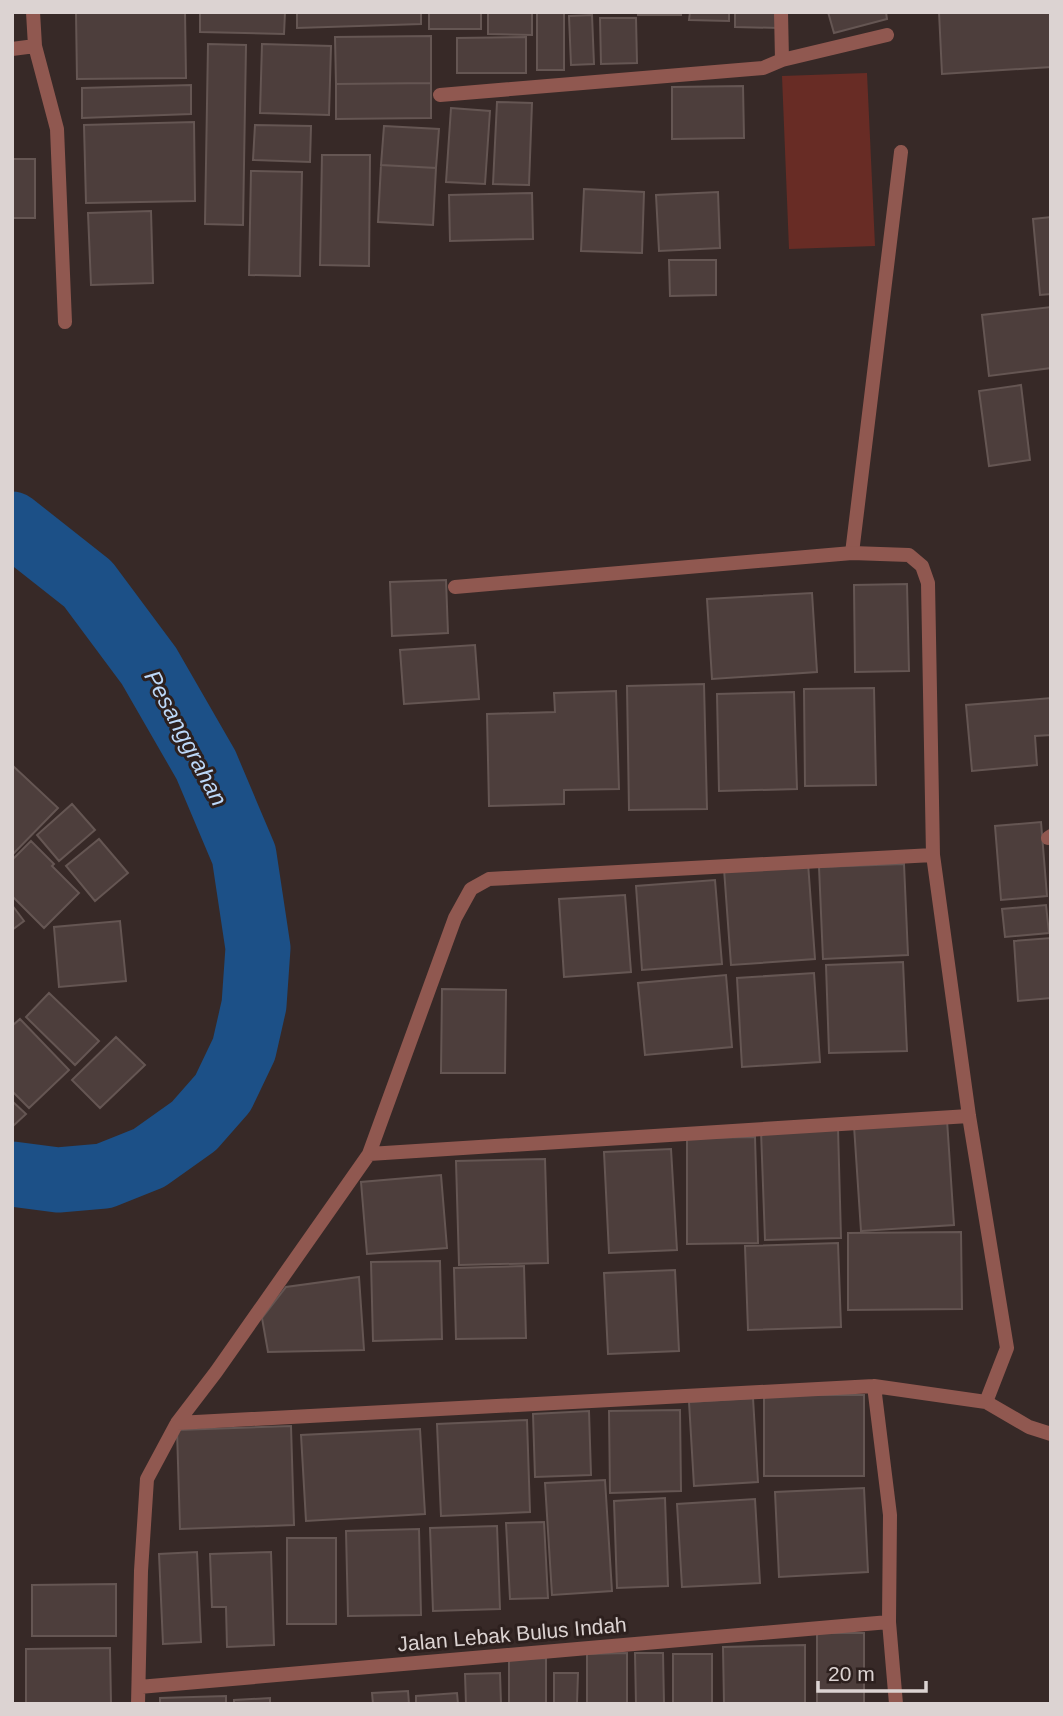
<svg xmlns="http://www.w3.org/2000/svg" width="1063" height="1716" viewBox="0 0 1063 1716" font-family="Arial,sans-serif">
<style>
.green{fill:#682c25}
.lines{fill:none;stroke-linecap:round;stroke-linejoin:round}
.river{stroke:#1c5087;stroke-width:65}
.building{fill:#4d3e3c;stroke:#655653;stroke-width:2}
.service{stroke:#905850;stroke-width:14}
.minor{stroke:#905850;stroke-width:14}
.labels{text-anchor:middle;dominant-baseline:central;stroke-width:6;stroke-linejoin:round;paint-order:stroke}
.street-label{font-size:21px;fill:#dcd3d2;stroke:#2d201e}
.water-label{font-size:23px;font-style:italic;fill:#bcd8f9;stroke:#2d201e}
</style>
<rect width="100%" height="100%" fill="#372927"/>
<!-- green -->
<path class="green" d="M867,73l8,173 -86,3 -7,-173z"/>
<g class="lines">
<!-- river -->
<path class="river" d="M12,524l76,60 61,82 57,99 38,90 14,93 -4,57 -10,44 -21,44 -29,33 -45,32 -45,18 -46,4 -46,-6"/>
</g>
<!-- building -->
<path class="building" d="M76,12h109l1,66 -109,1z
M200,12h85l-1,22 -84,-2z
M297,12h124v12l-124,4z
M429,12h52v17h-52z
M488,12h44v23l-44,-1z
M537,12h27v58h-27z
M638,12h43v3h-43z
M690,12h39v9l-40,-1z
M735,12h44v16l-44,-1z
M828,12h58l1,7 -53,14z
M939,12h112v55l-109,7z
M592,15l2,49 -23,1 -2,-49z
M600,18h36l1,45 -36,1z
M431,36v47l-95,1 -1,-47z
M526,37v36h-69v-35z
M208,44l38,1 -3,180 -38,-1z
M262,44l69,2 -2,69 -69,-2z
M431,83v35l-95,1v-35z
M191,85v29l-109,4v-30z
M743,86l1,52 -72,1v-52z
M497,102l35,1 -3,82 -36,-1z
M451,108l39,3 -5,73 -39,-2z
M194,122l1,79 -109,2 -2,-78z
M255,125l56,1 -1,36 -57,-2z
M384,126l55,3 -3,39 -55,-3z
M322,155h48l-1,111 -49,-1z
M12,159h23v59h-23z
M381,165l55,3 -3,57 -55,-3z
M251,171l51,1 -2,104 -51,-1z
M584,189l60,3 -2,61 -61,-2z
M718,192l2,56 -61,3 -3,-56z
M532,193l1,46 -83,2 -1,-46z
M151,211l2,72 -62,2 -3,-72z
M1051,217v77l-11,1 -7,-76z
M669,260h47v35l-46,1z
M1051,307v61l-62,8 -7,-61z
M1021,385l9,75 -41,6 -10,-75z
M446,580l2,53 -56,3 -2,-54z
M907,584l2,87 -54,1 -1,-87z
M812,593l5,79 -105,7 -5,-80z
M475,645l4,54 -75,5 -4,-54z
M704,684l3,125 -78,1 -2,-124z
M874,688l2,97 -71,1 -1,-97z
M616,691l3,98 -55,1v14l-75,2 -2,-92 68,-2 -1,-19z
M794,692l3,97 -78,2 -2,-97z
M1051,698v37l-16,1 2,29 -65,6 -6,-66z
M12,765l46,43 -46,47z
M72,804l23,26 -36,31 -22,-26z
M1041,822l6,74 -46,4 -6,-74z
M99,839l29,34 -33,28 -29,-35z
M31,841l23,23 -2,2 27,27 -35,35 -31,-31 -1,1v-38z
M808,863l7,96 -84,6 -7,-96z
M904,864l4,91 -85,4 -4,-92z
M715,880l7,84 -80,6 -6,-84z
M625,895l6,77 -67,5 -5,-78z
M12,905l12,16 -12,9z
M1046,905l3,28 -44,4 -3,-28z
M120,921l6,60 -67,6 -5,-60z
M1051,938v60l-33,3 -4,-60z
M903,962l4,89 -78,2 -3,-88z
M814,973l6,89 -78,5 -5,-89z
M726,975l6,72 -87,8 -7,-72z
M442,989l64,1 -1,83h-64z
M49,993l50,48 -24,24 -49,-48z
M20,1019l49,51 -40,38 -17,-17v-65z
M116,1037l29,28 -45,43 -28,-28z
M12,1101l14,13 -14,13z
M947,1120l7,105 -93,6 -7,-105z
M838,1128l3,110 -76,2 -4,-109z
M755,1137l3,106 -71,1v-106z
M671,1149l6,101 -68,3 -5,-101z
M545,1159l3,104 -89,2 -3,-104z
M441,1175l6,73 -80,6 -6,-72z
M961,1232l1,77 -114,1v-77z
M838,1243l3,84 -93,3 -3,-84z
M440,1261l2,78 -69,2 -2,-79z
M524,1266l2,72 -70,1 -2,-71z
M675,1270l4,81 -71,3 -4,-81z
M359,1277l5,73 -96,2 -6,-34 24,-31z
M764,1395h100v81h-100z
M753,1398l5,84 -64,4 -5,-84z
M680,1410l1,81 -71,2 -1,-82z
M589,1411l2,64 -56,2 -2,-63z
M527,1420l3,92 -89,4 -4,-92z
M291,1426l3,99 -114,4 -3,-99z
M420,1429l5,85 -119,7 -5,-86z
M605,1480l7,111 -60,4 -7,-112z
M864,1488l4,84 -89,5 -4,-85z
M665,1498l3,88 -51,2 -3,-87z
M755,1499l5,84 -78,4 -5,-83z
M544,1522l4,76 -38,1 -4,-76z
M497,1526l3,83 -67,2 -3,-83z
M419,1529l2,86 -73,1 -2,-85z
M287,1538h49v86h-49z
M197,1552l4,90 -38,2 -4,-90z
M271,1552l3,93 -47,2 -1,-40h-14l-2,-53z
M116,1584v52h-84v-51z
M817,1633h47v71h-47z
M805,1645v59h-81l-1,-57z
M110,1648l1,56h-85v-55z
M627,1653v51h-40v-50z
M635,1653h28l1,51h-28z
M673,1654h39v50h-39z
M546,1658v46h-37v-45z
M500,1673l1,31h-35l-1,-30z
M554,1673h24l-1,31h-23z
M408,1691l1,13h-36l-1,-11z
M457,1693l1,11h-42v-8z
M226,1696v8h-66v-6z
M270,1698v6h-36v-4z"/>
<g class="lines">
<!-- service -->
<path class="service" d="M852,553l49,-401"/>
<!-- minor -->
<path class="minor" d="M33,12l2,34 22,83 8,193
M781,12l1,48
M12,49l23,-3
M440,95l323,-27 19,-8 105,-25
M455,587l397,-34 57,2 13,11 6,17 5,272 36,261 38,232 -21,54
M1048,838l3,-2
M369,1154l600,-38
M874,1386l16,129 -1,107 7,82
M177,1423l697,-37 112,16 43,25 22,7
M139,1687l750,-65
M138,1704l3,-133 6,-92 30,-56 39,-51 153,-218 86,-236 16,-29 18,-10 444,-24"/>
</g>
<g class="labels">
<!-- street labels -->
<g class="street-label">
<text transform="translate(512 1634) rotate(-5)">Jalan Lebak Bulus Indah</text>
</g>
<!-- water labels -->
<g class="water-label">
<text transform="translate(186 738) rotate(62)">Pesanggrahan</text>
</g>
</g>
<!-- border -->
<rect width="1063" height="1716" fill="none" stroke="#dcd3d2" stroke-width="28"/>
<!-- scale -->
<path d="M818 1681v10h108v-10" fill="none" stroke="#dcd3d2" stroke-width="3.5"/>
<text x="828" y="1681" font-size="21" fill="#dcd3d2" stroke="#2d201e" stroke-width="5" paint-order="stroke">20 m</text>
</svg>
